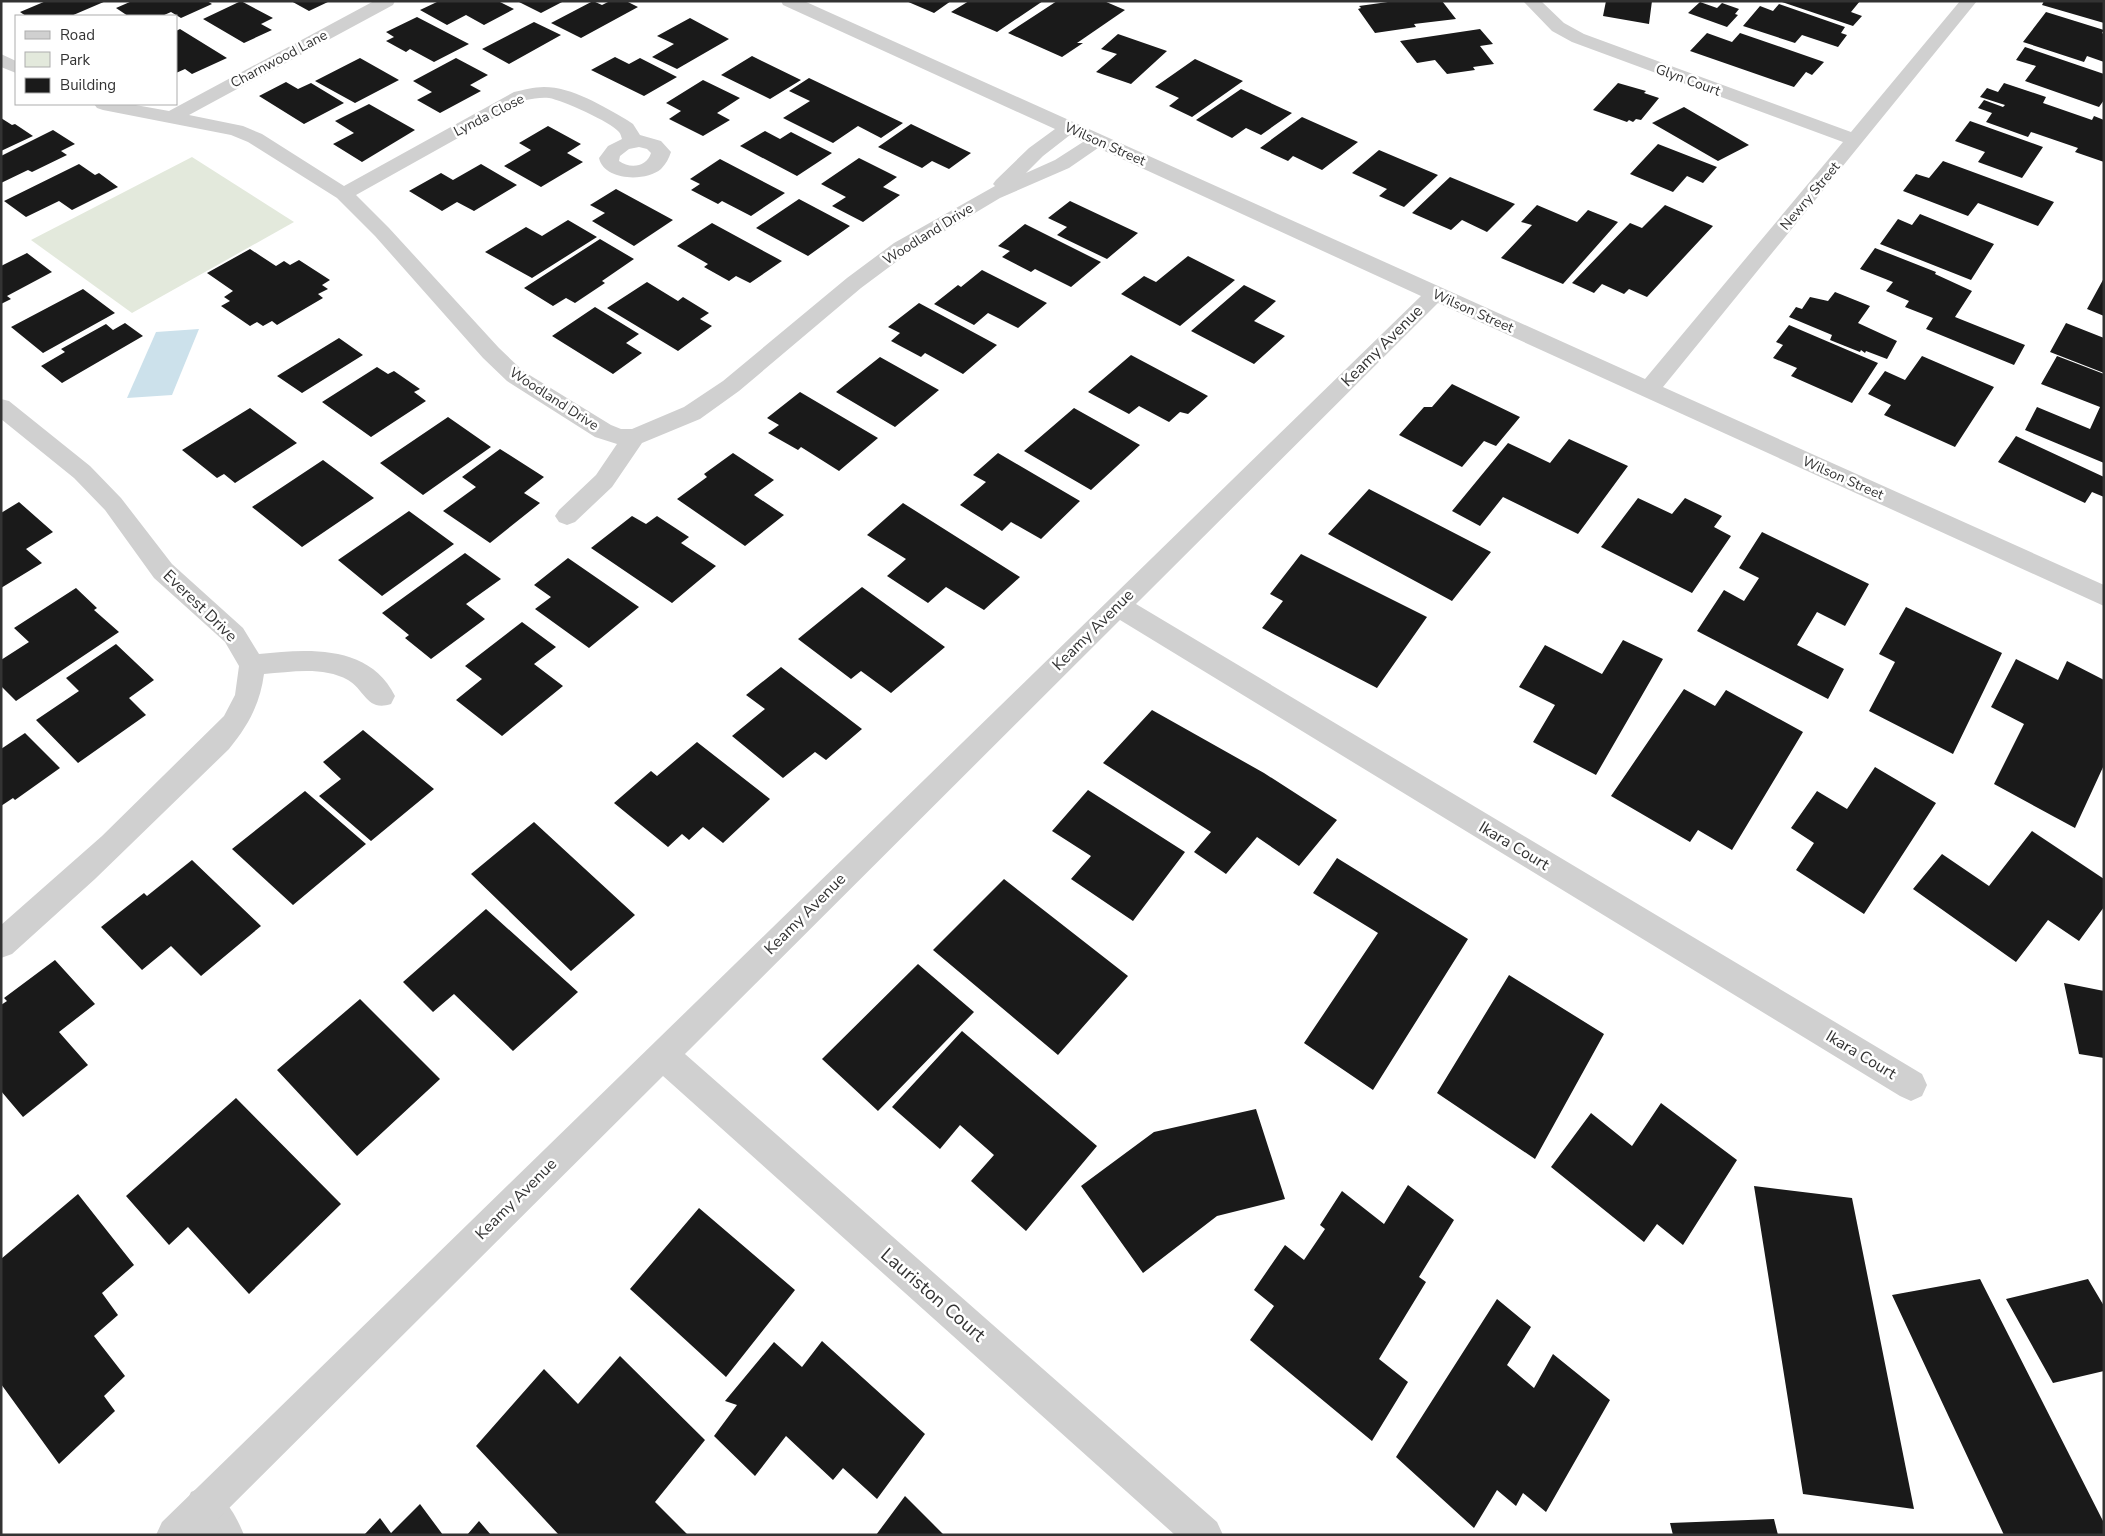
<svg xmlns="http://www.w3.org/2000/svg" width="2105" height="1536" viewBox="0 0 2105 1536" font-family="'Nunito Sans',sans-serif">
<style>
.green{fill:#e3e9dc}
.water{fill:#cce1eb}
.building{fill:#1a1a1a}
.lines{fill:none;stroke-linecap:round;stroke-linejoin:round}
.lane{fill:#d0d0d0;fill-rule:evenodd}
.street{fill:#d0d0d0;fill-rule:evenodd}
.labels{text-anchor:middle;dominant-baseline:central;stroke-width:5;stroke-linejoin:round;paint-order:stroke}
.far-street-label{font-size:14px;fill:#333;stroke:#fff}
.street-label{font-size:16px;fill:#333;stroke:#fff}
.near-street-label{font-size:19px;fill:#333;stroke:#fff}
</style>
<rect width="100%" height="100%" fill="#fff"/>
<!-- green -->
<path class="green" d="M192,157l102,65 -162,91 -101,-73z"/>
<!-- water -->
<path class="water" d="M199,329l-27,66 -45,3 29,-66z"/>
<!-- building -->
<path class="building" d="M46,1h60l-35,15h-45l-6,-4z
M132,1h75l5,3 -31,14 -10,-6 -9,4h-34l-12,-8z
M241,1l32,17 -12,6 11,6 -28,13 -41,-24z
M291,1h39l-21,10z
M439,1h59l16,8 -30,16 -18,-10 -19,10 -27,-15z
M517,1h47l-23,12z
M593,1l9,4 8,-4h16l12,6 -57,31 -30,-15z
M906,1h45l-17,12z
M969,1h74l-46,31 -46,-20z
M1057,1h47l21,9 -48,33h6l-21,14 -54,-24z
M1395,1h47l14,18 -42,5 2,3 -41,6 -17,-24 3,-1 -2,-2z
M1606,1h46l-3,23 -46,-8z
M1779,1h81l-9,11 11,4 -9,10z
M2044,1h60v22l-62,-18z
M1700,2l17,6 5,-5 17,6 -4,5 3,1 -11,12 -39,-14z
M1779,4l66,23 -4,6 6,2 -9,12 -36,-12 -7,8 -52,-17 17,-20 13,5z
M2046,12l58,18 -2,3 2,1v28l-17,-6 -3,6 -61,-20z
M417,17l52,27 -35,18 -24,-13 -4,3 -20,-11 8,-4 -8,-5z
M690,18l39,21 -52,30 -25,-12 22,-13 -17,-8z
M534,22l27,13 -52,29 -27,-15z
M180,29l47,29 -35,16 -7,-5 -9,4v-42z
M1480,29l13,15 -13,2 14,18 -21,3 2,3 -28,4 -12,-14 -18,3 -17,-22z
M1707,33l25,9 8,-9 84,29 -12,13 -6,-3 -12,15 -104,-36z
M1118,34l49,17 -36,33 -35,-12 21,-18 -16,-5z
M2025,47l79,27v26l-5,7 -74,-26 11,-15 -20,-6z
M752,56l49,24 -31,19 -49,-24z
M615,57l14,7 11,-6 37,19 -33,19 -53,-26z
M360,58l39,22 -44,23 -40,-22z
M456,58l32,17 -18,10 11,6 -41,22 -23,-13 15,-8 -19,-11z
M1195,59l48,22 -51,36 -23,-11 10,-8 -24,-11z
M809,78l94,45 -22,15 -23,-12 -25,17 -50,-25 27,-17 -21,-10z
M703,80l37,18 -23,15 13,7 -27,16 -34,-17 12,-8 -15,-8z
M286,82l12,7 13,-6 33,20 -40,21 -45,-28z
M1618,83l28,8 -2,2 15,5 -18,22 -5,-1 -3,3 -4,-2 -2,2 -34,-12z
M2004,83l42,14 -3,6 49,17 2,-4 10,4v42l-29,-10 3,-4 -47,-16 -3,5 -42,-15 6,-9 -14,-5 6,-8 19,7 2,-2 -25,-8 7,-9 11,4z
M1241,89l51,24 -31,22 -15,-7 -14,10 -36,-18z
M369,104l46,26 -53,32 -29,-18 21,-11 -19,-12z
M1684,107l65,38 -31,16 -66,-38z
M1302,117l56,25 -36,28 -29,-14 -5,5 -28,-13z
M1,118l11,7 3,-1 18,12 -32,15z
M1970,121l73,26 -21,31 -44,-16 7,-10 -30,-11z
M911,124l60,29 -22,16 -17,-8 -10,7 -44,-21z
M548,126l33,18 -14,9 16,9 -42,25 -37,-21 27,-16 -12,-7z
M53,130l22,14 -14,7 6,4 -35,17 -4,-2 -27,13v-27z
M765,131l15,8 11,-7 41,21 -35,23 -57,-30z
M1658,144l59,23 -14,16 -16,-7 -14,16 -43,-18z
M1379,150l59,25 -34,32 -25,-11 8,-7 -35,-16z
M859,158l38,19 -14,10 17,8 -37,27 -31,-16 14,-9 -25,-13z
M720,159l65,34 -34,23 -29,-15 -4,3 -27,-14 9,-6 -10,-5z
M1943,161l111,41 -16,24 -60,-23 -10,13 -65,-25 13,-17 13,4z
M79,164l16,11 4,-2 19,14 -46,23 -13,-9 -33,16 -22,-16z
M481,164l36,21 -43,26 -17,-9 -15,9 -33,-20 32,-18 12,7z
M1450,177l65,27 -28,28 -25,-12 -11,10 -39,-17z
M616,189l57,31 -39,26 -42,-25 13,-8 -15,-8z
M799,199l51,27 -42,30 -52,-28z
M1070,201l68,32 -31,26 -50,-24 10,-8 -19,-9z
M1537,205l40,17 11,-12 30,12 -55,62 -62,-26 31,-33 -11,-3z
M1665,205l48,21 -66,71 -18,-8 -5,5 -22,-10 -8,9 -22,-10 58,-60 12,5z
M1920,214l74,30 -23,36 -91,-36 18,-25 14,6z
M568,220l29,17 -65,41 -47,-26 41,-25 16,9z
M712,223l70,38 -32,22 -14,-7 -7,5 -25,-14 4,-3 -31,-18z
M1025,224l76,38 -30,25 -36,-18 -4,3 -29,-15 8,-6 -12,-5z
M600,239l34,20 -32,22 3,2 -30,20 -9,-5 -13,8 -29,-18z
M1875,248l61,24 -1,2 37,17 -17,26 70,28 -11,20 -88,-36 7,-11 -28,-11 4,-6 -23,-10 7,-9 -33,-13z
M250,249l26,17 8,-5 6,4 9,-5 31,20 -8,5 6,4 -10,5 5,4 -46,27 -5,-4 -9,5 -6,-4 -7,4 -29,-20 9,-5 -6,-4 9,-6 -26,-18z
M27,253l25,19 -45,24 4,3 -10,5v-38z
M1188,256l47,24 -55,46 -59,-32 23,-18 12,6z
M982,270l65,33 -29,25 -30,-15 -14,12 -40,-21 24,-19 3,2z
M2104,278v38l-17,-7z
M647,282l31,19 5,-4 26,16 -9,6 12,7 -34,25 -71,-43z
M1244,285l32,16 -22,20 31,15 -31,28 -63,-33z
M83,289l32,24 -72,40 -32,-26z
M1835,292l35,14 -12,17 39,18 -10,18 -21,-8 -1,2 -4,-3 -1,2 -30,-12 2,-5 -43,-18 7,-10 6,2 8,-12 18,4z
M919,303l78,42 -34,29 -38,-21 -4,4 -30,-16 9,-8 -12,-6z
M595,307l44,27 -13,9 16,10 -29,21 -61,-38z
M125,323l18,13 -81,47 -21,-17 24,-14 -4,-3 45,-25 7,6z
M2066,323l38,15v35l-54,-21z
M1789,325l89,38 -26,40 -61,-27 6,-8 -24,-10 10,-13 -7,-3z
M339,338l24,17 -61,38 -25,-17z
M1131,355l77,41 -20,18 -8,-2 -11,10 -30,-16 -10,8 -41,-22z
M1922,356l72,31 -39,60 -71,-32 7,-10 -23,-11 17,-23 20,9z
M2057,356l47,18v89l-79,-33 12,-23 53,22 10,-22 -59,-23z
M880,357l59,33 -44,37 -59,-35z
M377,367l11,7 6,-3 26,18 -6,3 12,9 -55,36 -49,-35z
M1452,384l68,33 -24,29 -12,-5 -22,26 -63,-32 25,-28h8z
M800,392l78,46 -39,33 -38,-24 -3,3 -30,-17 11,-8 -12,-7z
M250,408l47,35 -62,40 -11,-9 -7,4 -35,-28z
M1074,408l66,37 -49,45 -67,-39z
M448,417l43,30 -68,48 -43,-32z
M2016,436l88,41v20l-12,-5 -7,11 -87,-41z
M1569,439l59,27 -50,68 -75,-37 -23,29 -28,-15 56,-68 42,20z
M500,449l44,28 -20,16 16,10 -50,40 -47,-32 33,-24 -14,-10z
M733,453l41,27 -20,15 30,20 -39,31 -68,-47 30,-22 -3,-3z
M998,453l82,48 -39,38 -30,-17 -9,9 -42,-26 26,-23 -13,-7z
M323,460l51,38 -72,49 -50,-40z
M1369,489l122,63 -39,49 -124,-67z
M1638,498l34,16 13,-16 37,18 -8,11 17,9 -39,57 -91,-46z
M19,502l34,30 -27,17 16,14 -41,25v-75z
M903,503l117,74 -36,33 -38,-23 -18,16 -41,-27 19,-17 -39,-24z
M409,511l45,33 -72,52 -44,-36z
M632,516l14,8 11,-8 32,21 -8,6 35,23 -44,37 -81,-55z
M1762,532l107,52 -24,42 -28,-14 -20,33 47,24 -16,30 -131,-68 27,-41 20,11 15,-23 -20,-10z
M465,553l36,26 -35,25 19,15 -54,40 -26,-21 4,-3 -27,-22z
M1301,554l126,63 -50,71 -115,-60 21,-27 -13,-7z
M568,558l71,49 -50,41 -54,-39 16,-12 -17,-12z
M862,587l83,60 -54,46 -30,-22 -10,8 -53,-40z
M76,588l21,20 -3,2 25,22 -103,69 -15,-15v-26l28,-18 -15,-14z
M1906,607l96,46 -49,101 -84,-43 26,-49 -16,-8z
M522,622l34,25 -22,17 29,22 -61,50 -46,-36 26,-21 -17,-13z
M1623,640l40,19 -67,116 -63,-33 22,-37 -36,-18 26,-42 57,29z
M116,644l38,36 -25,18 17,17 -68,48 -42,-43 43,-29 -13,-13z
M2016,659l42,21 9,-19 37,19v85l-29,63 -81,-44 30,-60 -33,-17z
M781,667l81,62 -36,31 -11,-8 -32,26 -51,-42 33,-27 -19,-14z
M1684,689l31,17 11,-16 77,42 -71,118 -34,-20 -8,12 -79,-46z
M1152,710l112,63 73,47 -38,46 -42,-29 -31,37 -32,-22 17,-20 -108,-69z
M363,730l71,59 -63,52 -52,-45 22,-17 -18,-17z
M25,733l35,35 -45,32 -2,-2 -12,8v-57z
M697,742l73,57 -47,44 -20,-16 -14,13 -7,-6 -14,13 -54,-44 37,-32 6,5z
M1875,767l61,36 -72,111 -68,-44 18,-27 -23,-15 26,-37 30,18z
M1088,790l97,62 -52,69 -62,-42 20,-23 -39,-25z
M305,791l61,53 -73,61 -61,-56z
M534,822l101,93 -64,56 -100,-97z
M2032,831l72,48v28l-25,34 -31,-21 -32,42 -103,-73 29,-35 47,32z
M1337,858l131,81 -95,151 -69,-47 74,-110 -65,-40z
M192,860l69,66 -60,50 -30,-30 -29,24 -41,-43 43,-34 3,3z
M1004,879l124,97 -70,79 -125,-105z
M486,909l92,83 -65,59 -59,-57 -21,18 -30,-30z
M55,960l40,44 -36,28 29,33 -65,52 -22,-26v-86l6,-4 -3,-3z
M918,964l56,48 -96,99 -56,-52z
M1509,975l95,59 -69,125 -98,-66z
M2064,983l40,8v67l-25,-4z
M360,999l80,80 -83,77 -80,-86z
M962,1031l135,115 -71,85 -55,-50 23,-26 -34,-30 -20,24 -48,-42z
M236,1098l105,106 -92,90 -61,-67 -19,18 -43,-49z
M1661,1103l76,57 -54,85 -26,-21 -13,18 -93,-75 40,-54 41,33z
M1256,1109l29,90 -68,17 -74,57 -62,-87 73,-54z
M1408,1185l46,35 -35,57 7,5 -47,77 29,23 -36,59 -122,-101 24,-34 -20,-16 31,-45 19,15 21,-31 -5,-4 22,-34 42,33z
M1754,1186l98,12 62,311 -111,-15z
M78,1194l56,71 -32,28 16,22 -24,21 31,40 -21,20 11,15 -56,53 -58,-80v-125z
M699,1208l96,82 -69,87 -96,-88z
M1980,1279l124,244v12h-100l-112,-240z
M2088,1279l16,27v65l-51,12 -47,-84z
M1497,1299l34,28 -24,38 27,23 19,-34 57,46 -64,112 -23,-19 -7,13 -19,-16 -23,38 -78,-71z
M822,1341l103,93 -48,65 -34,-31 -10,12 -47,-44 -31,40 -41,-40 23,-31 -12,-4 49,-59 28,25z
M620,1356l85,84 -50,62 33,33h-129l-83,-89 68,-77 34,35z
M905,1496l39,39h-68z
M420,1504l23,31h-79l16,-17 11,15z
M1774,1519l4,16h-105l-3,-12z
M479,1521l12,14h-24z"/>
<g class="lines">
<!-- lane -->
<path class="lane" d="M204,1486c20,8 32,29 40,49h-42l-11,-17 -6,-13 6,-13z"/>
<!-- street -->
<path class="street" d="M374,1h21l-2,4 -204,110 54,11 19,8 82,52 170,-94c9,-2 20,-5 30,-5 28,0 59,19 83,33l6,4 7,11 21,6 10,11c-2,6 -5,12 -10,17 -15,13 -57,12 -62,-11l9,-12 14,-7c-1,-2 -1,-5 -3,-7 -8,-10 -57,-32 -70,-34 -8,-1 -16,1 -23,2l-170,95 33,33 110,120 24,23 88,54 10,4h11l52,-22 39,-26 124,-103 47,-35 101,-57 -2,-2 3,-4 33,-32 26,-19 -272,-124 -2,-4h23l841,378 198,-237 -271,-100 -20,-11 -29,-30h18l23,22 20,11 267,98 109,-131h17l-314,386 441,198v21l-666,-303 -302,301 786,470 5,11 -5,11 -11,5 -11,-5 -780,-476 -435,434 532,468 6,13h-48l-512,-459 -461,459h-46l6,-13 1259,-1226 -323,-148 -29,20 -69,30 -92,55 -47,35 -122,103 -39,28 -58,24 -30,44 -37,35 -8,3 -8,-3 -4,-6 4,-6 37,-35 21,-31 -22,-7 -88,-56 -24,-23 -108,-122 -38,-38 -89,-56 -17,-7 -128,-25 -6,-2 -3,-4h36l39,7zM1070,135l13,7 -28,18 -29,13 17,-17zM639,147l8,2 4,4c-4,14 -21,16 -32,8l1,-5 9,-7z
M1,54l15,7v12l-15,-6z
M1,399l8,2 81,65 31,32 51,66 71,64 16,26c49,-5 110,-10 136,42l-4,8c-24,8 -26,-14 -43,-24 -25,-14 -57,-8 -84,-6 -4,30 -16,52 -35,75l-134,130 -83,75 -11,4v-33l101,-89 122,-120 11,-21 4,-29 -14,-24 -71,-64 -49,-68 -31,-32 -73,-59z"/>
</g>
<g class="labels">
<!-- far-street labels -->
<g class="far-street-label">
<text transform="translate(279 59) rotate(-28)">Charnwood Lane</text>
<text transform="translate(1688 80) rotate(20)">Glyn Court</text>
<text transform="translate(489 115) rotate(-27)">Lynda Close</text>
<text transform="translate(1105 144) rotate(24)">Wilson Street</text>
<text transform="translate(1810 196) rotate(-50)">Newry Street</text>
<text transform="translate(928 234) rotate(-32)">Woodland Drive</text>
<text transform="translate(1473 311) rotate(24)">Wilson Street</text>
<text transform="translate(554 399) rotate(33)">Woodland Drive</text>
<text transform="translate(1843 478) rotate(24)">Wilson Street</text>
</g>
<!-- street labels -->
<g class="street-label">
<text transform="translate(1382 346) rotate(-45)">Keamy Avenue</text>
<text transform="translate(200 606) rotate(44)">Everest Drive</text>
<text transform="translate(1093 630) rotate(-45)">Keamy Avenue</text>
<text transform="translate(1514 846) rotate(31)">Ikara Court</text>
<text transform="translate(805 914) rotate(-45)">Keamy Avenue</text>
<text transform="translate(1861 1055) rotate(31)">Ikara Court</text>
<text transform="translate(516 1199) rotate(-45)">Keamy Avenue</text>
</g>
<!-- near-street labels -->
<g class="near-street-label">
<text transform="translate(933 1295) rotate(41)">Lauriston Court</text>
</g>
</g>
<!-- border -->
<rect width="2105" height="1536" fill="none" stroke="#333333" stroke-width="5"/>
<!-- legend -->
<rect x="15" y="15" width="162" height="90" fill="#ffffff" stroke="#adadad"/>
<rect x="25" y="31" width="25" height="8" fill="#d0d0d0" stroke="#adadad"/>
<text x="60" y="40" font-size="15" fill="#333333">Road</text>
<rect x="25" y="52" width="25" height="15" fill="#e3e9dc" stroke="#adadad"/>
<text x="60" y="65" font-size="15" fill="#333333">Park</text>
<rect x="25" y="78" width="25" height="15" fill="#1a1a1a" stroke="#adadad"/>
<text x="60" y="90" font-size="15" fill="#333333">Building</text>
</svg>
